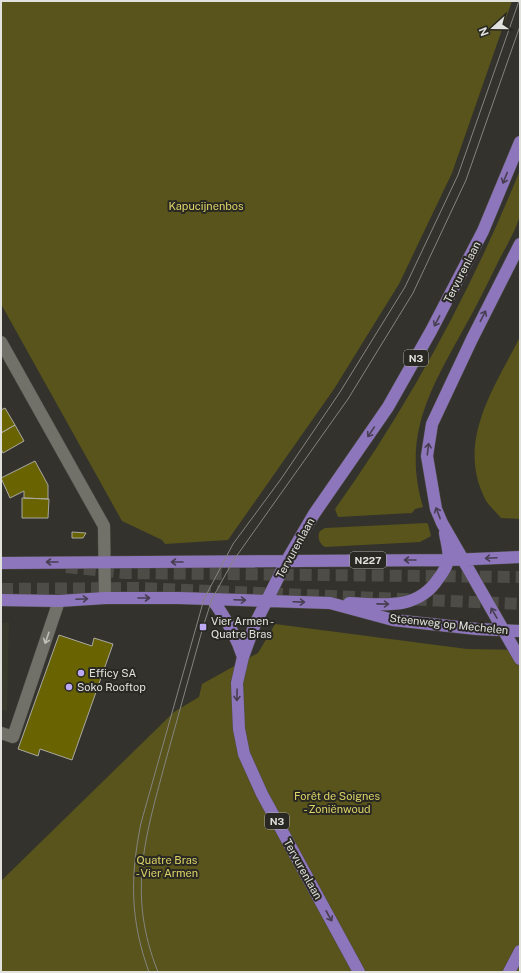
<svg xmlns="http://www.w3.org/2000/svg" width="521" height="973" viewBox="0 0 521 973" font-family="'Public Sans',sans-serif">
<style>
.built{fill:#3a392d}
.green{fill:#58541b}
.building{fill:#696301;stroke:#a9a9a2}
.lines{fill:none;stroke-linecap:round;stroke-linejoin:round}
.highway-tunnel{stroke:#4d4c47;stroke-width:12;stroke-dasharray:12 6;stroke-linecap:butt}
.minor-casing{stroke:#4e4e49;stroke-width:13}
.major-casing{stroke:#4e4e49;stroke-width:13}
.minor{stroke:#71716a;stroke-width:12}
.major{stroke:#8e76bc;stroke-width:12}
.tram{stroke:#858480;stroke-width:1}
.oneway{stroke:#473f51}
.oneway2{stroke:#bfbfba}
.poi-dot{fill:#bea9f5;stroke:#292823;stroke-width:1.5}
.labels{text-anchor:middle;dominant-baseline:central;stroke-width:4;stroke-linejoin:round;paint-order:stroke}
.shield{fill:#292823;stroke:#aaaaa5;stroke-width:1}
.shield-label{font-size:10px;font-weight:bold;fill:#e1e1dd}
.park-label{font-size:11px;fill:#ddd566;stroke:#292823}
.street-label{font-size:11px;fill:#e1e1dd;stroke:#292823}
.poi-label{font-size:11px;fill:#e1e1dd;stroke:#292823;text-anchor:start}
</style>
<rect width="100%" height="100%" fill="#33322d"/>
<!-- built -->
<path class="built" d="M9,622l-2,89 -6,-1v-87z"/>
<!-- green -->
<path class="green" d="M1,1h511l-60,172 -53,111 -65,105 -106,151 -63,4 -3,-4 -40,-19 -121,-217z
M520,170c0,13 1,33 0,45 -4,16 -15,33 -22,47 -11,23 -22,45 -35,68 -33,60 -61,106 -40,177l-8,2 -3,4 -74,4 -3,-8c75,-105 137,-220 185,-339z
M520,337v182l-19,-1c-5,-6 -12,-12 -16,-19 -29,-58 9,-111 35,-162z
M426,523l2,1 3,12 -11,6 -95,5c-6,-3 -8,-11 -5,-16l5,-3z
M275,624l192,25 53,1v322h-519v-91l173,-169 25,-15 3,-13 56,-31z"/>
<!-- building -->
<path class="building" d="M5,408l10,17 -14,8v-23z
M15,425l9,16 -21,12 -2,-4v-16z
M35,461l13,24v14l-24,-1v-7l-14,7 -9,-20z
M22,498l27,1 -1,19h-26z
M72,532l14,1 -3,5h-11z
M59,635l33,11 2,-8 19,6 -41,116 -32,-11 -2,7 -20,-7z"/>
<g class="lines">
<!-- highway-tunnel -->
<path class="highway-tunnel" d="M66,567l59,6 395,4
M1,589l141,-1 378,16"/>
<!-- minor casing -->
<g class="minor-casing">
<path id="minor" d="M1,342l103,184 1,72
M1,733l12,4 46,-136"/>
</g>
<!-- major casing -->
<g class="major-casing">
<path id="major" d="M520,244l-48,95 -40,85 -5,32 9,53 6,14 78,136
M1,563l448,-3 71,-3
M212,599c13,18 24,36 31,58
M1,600l58,1 46,-3h74l151,5 63,17 84,9 43,2
M349,603c34,1 68,8 89,-24 4,-5 9,-12 10,-19 2,-8 -2,-19 -3,-27
M359,972l-97,-178 -18,-40 -5,-25 -2,-46 6,-26 12,-33 32,-64 27,-46 74,-107 43,-76 52,-100 37,-89
M509,972l11,-21"/>
</g>
<!-- minor -->
<use href="#minor" class="minor"/>
<!-- major -->
<use href="#major" class="major"/>
<!-- tram -->
<path class="tram" d="M149,972c-19,-52 -19,-95 -8,-149l63,-224 29,-55 48,-65 59,-87 65,-105 53,-112 61,-174
M158,972c-32,-80 -12,-137 9,-216 12,-43 24,-86 36,-129l9,-28 21,-38 115,-162 65,-106 53,-113 54,-154"/>
</g>
<!-- one-way arrows -->
<defs><path id="oneway-shaft" d="M-6 0H5M1.5-3L5.5 0L1.5 3" fill="none" stroke-width="1.6" stroke-linecap="round" stroke-linejoin="round"/></defs>
<g class="oneway">
<use href="#oneway-shaft" transform="translate(505 178) rotate(112)"/>
<use href="#oneway-shaft" transform="translate(483 316) rotate(-63)"/>
<use href="#oneway-shaft" transform="translate(437 321) rotate(117)"/>
<use href="#oneway-shaft" transform="translate(371 432) rotate(124)"/>
<use href="#oneway-shaft" transform="translate(428 449) rotate(-83)"/>
<use href="#oneway-shaft" transform="translate(438 513) rotate(-111)"/>
<use href="#oneway-shaft" transform="translate(491 558) rotate(177)"/>
<use href="#oneway-shaft" transform="translate(410 560) rotate(180)"/>
<use href="#oneway-shaft" transform="translate(52 562) rotate(180)"/>
<use href="#oneway-shaft" transform="translate(177 562) rotate(180)"/>
<use href="#oneway-shaft" transform="translate(144 598)"/>
<use href="#oneway-shaft" transform="translate(82 599) rotate(-3)"/>
<use href="#oneway-shaft" transform="translate(240 600) rotate(2)"/>
<use href="#oneway-shaft" transform="translate(299 602) rotate(2)"/>
<use href="#oneway-shaft" transform="translate(383 604) rotate(1)"/>
<use href="#oneway-shaft" transform="translate(494 613) rotate(-120)"/>
<use href="#oneway-shaft" transform="translate(237 695) rotate(91)"/>
<use href="#oneway-shaft" transform="translate(329 916) rotate(61)"/>
</g>
<use class="oneway2" href="#oneway-shaft" transform="translate(47 638) rotate(109)"/>
<!-- markers -->
<g class="poi-dot">
<rect x="199" y="623" width="8" height="8" rx="2"/>
<circle cx="81" cy="673" r="4"/>
<circle cx="69" cy="687" r="4"/>
</g>
<g class="labels">
<!-- shield labels -->
<g class="shield">
<rect x="404" y="350" width="24" height="16" rx="3"/>
<rect x="350" y="552" width="36" height="16" rx="3"/>
<rect x="265" y="813" width="24" height="16" rx="3"/>
</g>
<g class="shield-label">
<text x="416" y="358">N3</text>
<text x="368" y="560">N227</text>
<text x="277" y="821">N3</text>
</g>
<!-- park labels -->
<g class="park-label">
<text x="206" y="206">Kapucijnenbos</text>
<text x="337" y="796">Forêt de Soignes<tspan x="337" dy="13">- Zoniënwoud</tspan></text>
<text x="167" y="860">Quatre Bras<tspan x="167" dy="13">- Vier Armen</tspan></text>
</g>
<!-- street labels -->
<g class="street-label">
<text transform="translate(462 272) rotate(-63)">Tervurenlaan</text>
<text transform="translate(295 548) rotate(-61)">Tervurenlaan</text>
<text transform="translate(449 624) rotate(6)">Steenweg op Mechelen</text>
<text transform="translate(303 869) rotate(61)">Tervurenlaan</text>
</g>
<!-- poi labels -->
<g class="poi-label">
<text x="211" y="621">Vier Armen -<tspan x="211" dy="13">Quatre Bras</tspan></text>
<text x="89" y="673">Efficy SA</text>
<text x="77" y="687">Soko Rooftop</text>
</g>
</g>
<!-- border -->
<rect width="521" height="973" fill="none" stroke="#e1e1dd" stroke-width="4"/>
<!-- north arrow -->
<g transform="translate(493 28) rotate(249)" stroke="#292823" stroke-width="3" paint-order="stroke">
<path d="M0-3L7 15L0 10L-7 15Z" fill="#e1e1dd"/>
<text y="-6" font-size="11" font-weight="bold" text-anchor="middle" fill="#e1e1dd">N</text>
</g>
</svg>
